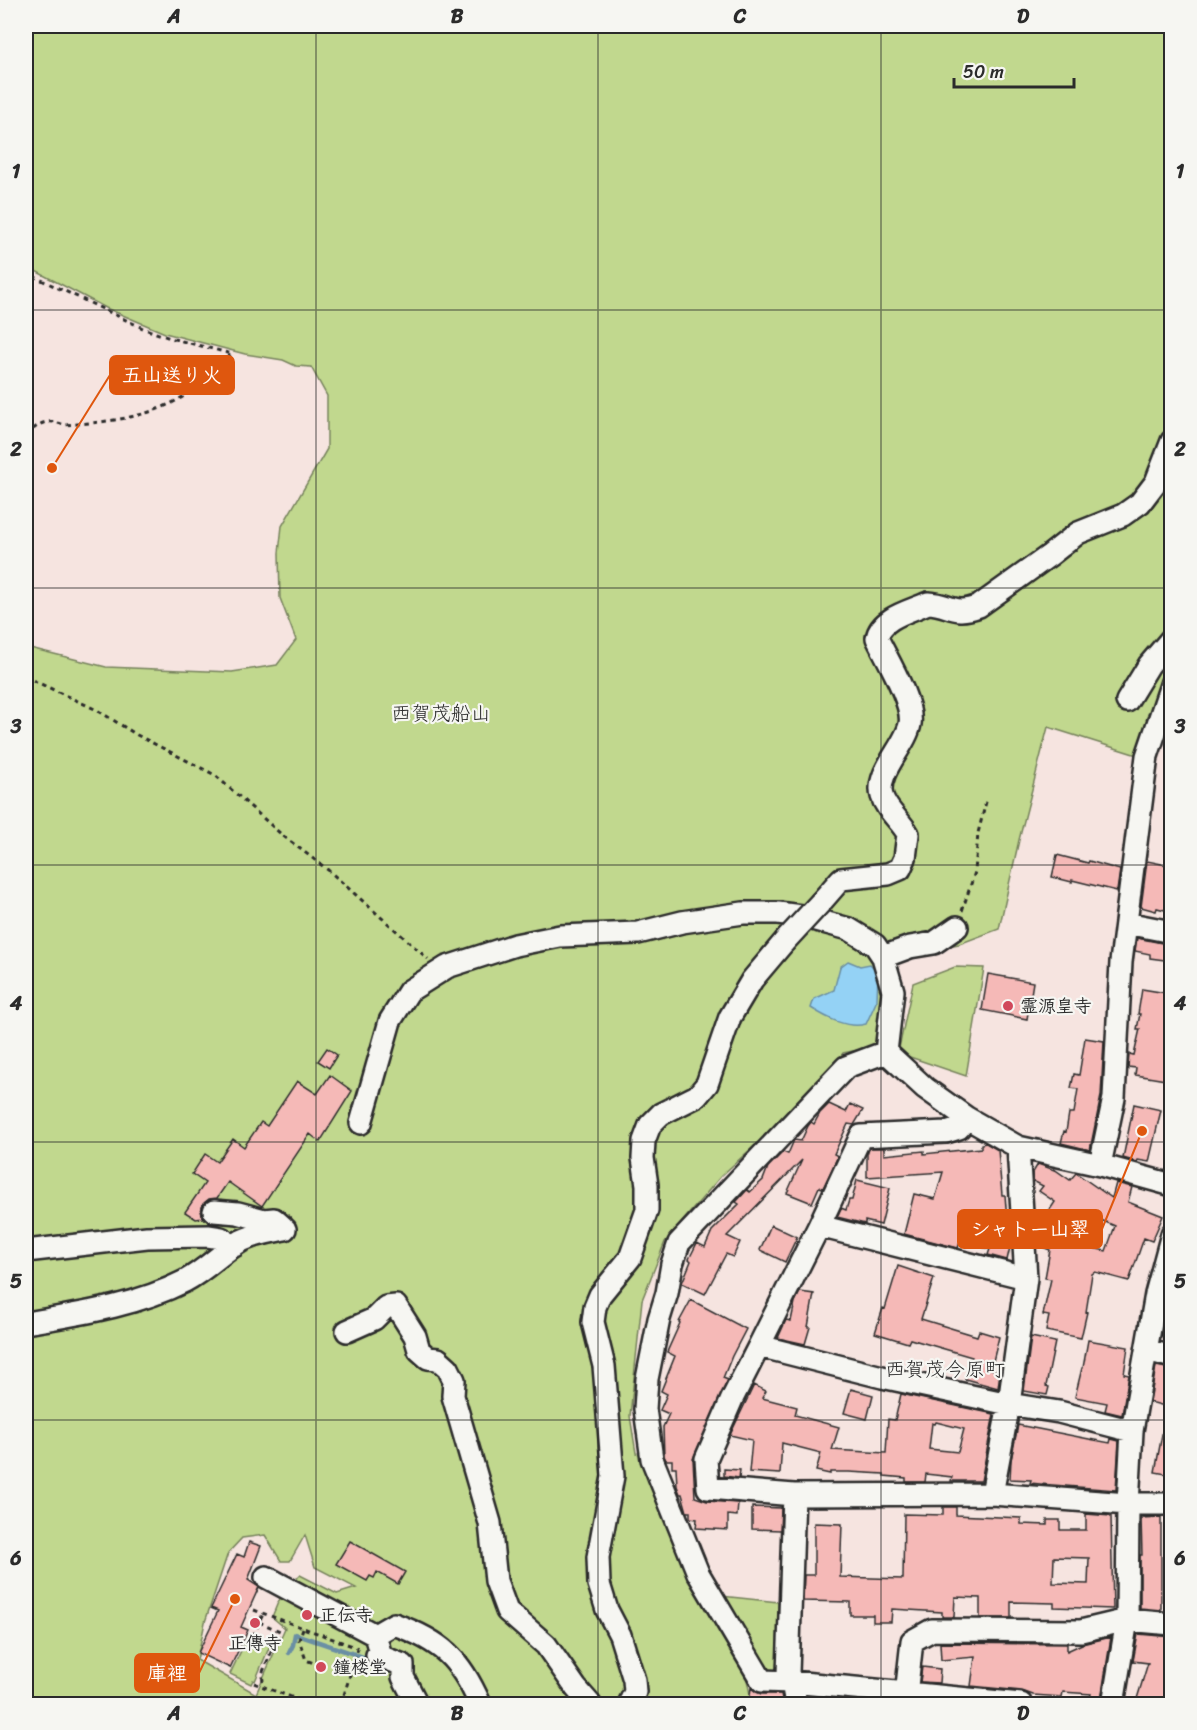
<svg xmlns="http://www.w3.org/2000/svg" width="1197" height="1730" viewBox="0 0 1197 1730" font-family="Sriracha,'Klee One',sans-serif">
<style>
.green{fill:#c1d88e;stroke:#76825c;stroke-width:1.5;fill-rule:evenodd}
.water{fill:#94d2f5;stroke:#6a8fa4;stroke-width:1.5}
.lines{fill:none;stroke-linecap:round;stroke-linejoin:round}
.stream{stroke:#6a8fa4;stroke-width:4.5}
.building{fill:#f5b9b7;stroke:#2b2b2b;stroke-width:1.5;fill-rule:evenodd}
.minor-casing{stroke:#2b2b2b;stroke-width:26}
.path{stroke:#2b2b2b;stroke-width:3;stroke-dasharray:4.5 4.5;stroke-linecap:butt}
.minor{stroke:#f6f6f2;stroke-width:21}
.minor-bridge-casing{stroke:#2b2b2b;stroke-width:26;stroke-linecap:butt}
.minor-bridge{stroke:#f6f6f2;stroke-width:21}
.grid{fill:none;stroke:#2b2b2b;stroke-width:1.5;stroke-opacity:0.55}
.poi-dot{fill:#d1495b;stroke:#f6f6f2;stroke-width:2}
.labels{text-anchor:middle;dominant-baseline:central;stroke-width:4.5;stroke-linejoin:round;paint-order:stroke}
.poi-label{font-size:18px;font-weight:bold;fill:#2b2b2b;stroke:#f6f6f2;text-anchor:start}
.neighbourhood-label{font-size:20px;fill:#2b2b2b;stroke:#f6f6f2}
.leader{fill:none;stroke:#df570e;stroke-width:2}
.callout-dot{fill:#df570e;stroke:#f6f6f2;stroke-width:2}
.callout{fill:#df570e;stroke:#df570e;stroke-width:2}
.callout-label{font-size:20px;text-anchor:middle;font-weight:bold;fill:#fff}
.neatline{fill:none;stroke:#2b2b2b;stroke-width:2}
.grid-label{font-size:20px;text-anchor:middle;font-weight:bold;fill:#2b2b2b}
</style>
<rect width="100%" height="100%" fill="#f6e4e0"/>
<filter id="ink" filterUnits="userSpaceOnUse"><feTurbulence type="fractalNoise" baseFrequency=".0167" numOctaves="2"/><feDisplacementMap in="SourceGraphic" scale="12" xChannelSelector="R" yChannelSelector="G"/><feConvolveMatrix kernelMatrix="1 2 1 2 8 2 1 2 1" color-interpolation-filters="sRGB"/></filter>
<g filter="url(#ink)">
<!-- green -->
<path class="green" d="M26,26h1145v632l-34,97 -89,-28 -29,113 -20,89 -40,15 -53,9 -12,4 -18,85 -8,6 -25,5 -18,29 -104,94 -56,66 -23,58 -12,116 6,37 5,1 9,30 30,75 22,35 76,8 -1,70 -32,-2 7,34h-726v-1057l80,20 126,5 45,-7 19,-25 -16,-42 -1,-45 3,-27 45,-77v-53l-16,-29 -15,-1 -13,-6 -38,-6 -80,-21 -59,-25 -80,-42zM265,1535l16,26h9l15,-26 10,32 41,21 -19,6 -37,-19 -19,20 -9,22 13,11 -29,66 -59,-34 8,-38 23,-69 14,-15z
M955,967l29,1 -18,108 -68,-23 15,-70z
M249,1634v3l6,2 2,-2 14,6 -16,38 -2,-1 -2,4 -21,-10z"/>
<!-- water -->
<path class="water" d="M848,961l12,5 10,-2 8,8 -1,28 -11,24c-19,5 -39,-6 -55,-16l3,-9 20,-9 6,-23z"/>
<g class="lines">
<!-- stream -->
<path class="stream" d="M289,1653l4,-8 2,-11 59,20
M357,1655l15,5"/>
</g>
<!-- building -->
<path class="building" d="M1057,855l31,8 1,-2 31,9 -3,21 -45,-11v2l-20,-5z
M1147,861l25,5v35l-3,10 -12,-3 -1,3 -15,-4z
M1137,938l35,7v16l-22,-3v-4l-15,-3z
M988,974l45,8 -6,37 -45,-9z
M1142,989l30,5v87l-37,-6 1,-7 -8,-1 1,-13 5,1 6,-26h-3l3,-15h-2z
M1085,1038l19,3 -3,55 -11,54 -29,-7 3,-12 2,1 3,-19h5l4,-24 -7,-1 3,-14 5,1z
M327,1048l10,7 -8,13 -11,-7z
M330,1075l22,16 -32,51 -10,-8 -48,72 -34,-24 -11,16 -8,1 -6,5 -2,7 2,7 -7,1 -11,-7 20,-29 -13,-9 13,-20 12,8 16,-23 11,8 17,-25 6,4 30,-45 20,13z
M829,1104l17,8 4,-8 13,6 -9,15 -6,-1 -14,30 4,2 -15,32 -4,-1 -7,16 -25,-10 15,-33 -75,76 13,6 -7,15 -7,-3 -21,40 -23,-11 9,-22 -2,-2 8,-16 8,4 7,-16 27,-27 -3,-2 11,-12 3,2 13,-12 5,-13 15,-15 5,2 6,-14 7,1 7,-15 3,-4 3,2 6,-11z
M1134,1104l27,6 -12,52 -11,-2 -1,2 -14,-4z
M986,1143l12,7 4,45h3l2,26 3,1 1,21 -4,17 -19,-5 2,-6 -30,-7 -2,6 -54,-14 10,-40 21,5 8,-27 -76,5v-23l2,-6h15v7l40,-4v3l57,-6v-4z
M1038,1164l16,6v-1l16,11 6,-7 36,25 4,-15 16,4 -4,15 35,14 -11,25 -8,-3 -15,43 -34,-9 -3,2 -6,38h1l-6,26 -35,-7 3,-15 -6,-1 8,-36 -6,-1 5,-28 -10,-4 5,-29 10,-15 -16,-11 4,-5 -10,-5 -1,-7zM1084,1213l31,13 -9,25 -34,-7 5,-21z
M857,1180l33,8 -9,37 -16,-4v3l-28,-7 4,-9 5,2 3,-10h3z
M771,1225l26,12 -12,25 -25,-12z
M898,1266l36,12 -13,41 56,17 2,-5 20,6 -8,32 9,3 -2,16 -33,-9 7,-22 -62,-18 -2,4 -33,-10 8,-25 2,1z
M800,1292l14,2 -6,33h2l-5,17 -27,-6 8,-18 5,1 4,-19z
M1169,1298l3,1v41l-10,-4z
M691,1300l55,29 -14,27 -9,22 5,2 -35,79 2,38 12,4 31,2 -1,13 -9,-1v15l-32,-2 1,-9 -7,-1v-6h-3l-5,-18h-2l-3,-8 -1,-19h-4v-7h-6l-2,-4 -1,-29 6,-13 -9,-4 7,-16 -6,-3 14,-35 -8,-4 13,-29 -1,-1z
M1031,1337l24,5 -9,44 3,1 -2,8 -23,-4z
M1088,1340l40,7 -4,27 5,1 -7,40 -17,-4 2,-8 -32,-6 7,-29h1z
M1156,1366l16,3v39l-22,-6z
M754,1385l12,6 -4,7 35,9 -2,8 44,12 -7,23 54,3 2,-34 7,1 6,-26 93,20 -13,67h-30l1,-4 -26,-3 -1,8h-19v-4l-22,-2v-2l-35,-2h-19v2l-14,-3 5,-18 -39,-10 -2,31 -31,-2 3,-32 -22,-5zM936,1422l28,7 -6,23 -29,-3 3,-26 3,1z
M851,1389l22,6 -6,24 -23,-6z
M1165,1418l7,1v56l-17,-3z
M1018,1425l71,14 21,4 1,-4 8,2 -3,49 -76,-6 -10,-1 1,-3 -21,-1 1,-19z
M724,1469l16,1 -1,8 -15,-2z
M752,1507l29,1 -1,22 -28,-1z
M943,1507h13v8l65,3v6l26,1v-5h13v10h26v-16l25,2 2,93 -59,-2v-4l-43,-1v16h-31v-20l-25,-1 -1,20h-12v-5l-50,-3 -1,13h-18v-7h-23v-13l-47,-1 1,-26h10v-52l28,1 -2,53 63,2 1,-65 39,1zM1054,1557l35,1 -1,26 -35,-1z
M1161,1517v93l-21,-2v-53h2l-1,-37z
M350,1541l55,31 -7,12 -21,-12 -3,6 -4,-2 -3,5 -31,-17z
M249,1542l12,4 -13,34 11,7 -18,40 7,3 -18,38 -32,-15 20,-42 -7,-3 26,-54 7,3z
M1138,1634l34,3v67h-28l-8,-2 12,-39 -15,-2z
M1111,1637l-10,62 -11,-1 1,-4 -28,-2 -1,5 -29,-2 -11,-4 -51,-5 4,-29 -34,3 -1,-17 127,1v7l15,-7z
M922,1667l18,2 -1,14 -19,-1z
M751,1688l10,6h20l2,10 -34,-1z"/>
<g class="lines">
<!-- minor casing -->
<g class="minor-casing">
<path id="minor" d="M1127,701l22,-36 23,-27
M821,902l20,-23 47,-5 12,-5 5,-11 3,-24c-7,-13 -22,-24 -26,-38 -7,-23 24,-50 28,-72 4,-21 -24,-67 -33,-86 4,-21 34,-27 51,-35 23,1 25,13 51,3l71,-51 28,-22 45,-18 17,-12 16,-21 16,-41
M1126,923l46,9
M883,957l27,-10 24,-4 23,-16
M886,1052l39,36 42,30 51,29 82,18 72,20
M361,1123l29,-102 19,-30 38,-24 68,-22 45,-9 78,-3 44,-11 61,-9h35l23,3 48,13 26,16 8,12 10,34 -7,61
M1018,1147l8,131 -17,126 50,8 73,19
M1100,1165l14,-67 7,-136 26,-206 25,-74
M214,1211l24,2 26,7 10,-1 9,8
M819,1226l207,52
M26,1251l121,-14 61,-1 13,2 13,8
M26,1323c53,-9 110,-17 159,-42 21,-11 36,-28 56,-40 14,-7 29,-9 44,-12
M347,1331l27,-12 12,-12 10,-1 19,30 4,14 9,8 10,1 10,9 6,12 -1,16 37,127 6,58 11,30 39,34 30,43 14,16
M759,1346l60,-120 42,-90 85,-4 13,-4 8,-10
M1147,1350l25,7
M992,1494l17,-90 -127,-27 -123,-31 -27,53 -26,60 2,29 86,7 198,-1 136,10h44
M794,1495l-6,179 4,8 -30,-1 -64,-108 -46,-114 -7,-50 2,-30 12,-60 8,-26 5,-29 7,-21 167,-176 40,-15
M266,1577l109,58 6,21
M375,1635l19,-11c47,17 66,34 86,80
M377,1655l26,10v12l14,27
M629,1704l6,-12 -1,-12 -14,-45 -13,-25 -8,-26 -1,-27 15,-81 -9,-110 -11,-44 2,-15 5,-12 30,-37 17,-48v-25l-4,-27 1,-17 6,-16 11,-11 36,-18 10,-12 23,-67 22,-37 32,-38
M796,1704l-4,-22 229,22
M905,1704l7,-63 20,-11 149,1 46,-11 45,4
M1113,1704l14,-84 1,-116 4,-73 24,-137 16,-60"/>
</g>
<!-- path -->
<path class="path" d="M26,435c14,-12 20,-17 38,-10 44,-3 93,-7 130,-36 13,-10 24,-24 38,-35l-62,-16 -25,-9 -112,-53
M26,675l4,4 67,31 40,25 78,40 67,60 46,35 100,89
M962,911l13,-39 3,-39 9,-35
M254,1610l104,38
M259,1622l21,9 -18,43 2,13 38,14
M303,1628l-4,12 7,20 10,4
M253,1636l10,-22
M254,1683l10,4
M344,1704v-9l14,-47"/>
<!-- minor -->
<use href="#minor" class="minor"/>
<!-- minor-bridge casing -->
<g class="minor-bridge-casing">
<path id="minor-bridge" d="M784,942l37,-40"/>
</g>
<!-- minor-bridge -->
<use href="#minor-bridge" class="minor-bridge"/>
</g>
</g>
<!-- grid -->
<path class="grid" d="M316,26v1678M598,26v1678M881,26v1678M26,310h1146M26,588h1146M26,865h1146M26,1142h1146M26,1420h1146"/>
<!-- markers -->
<g class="poi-dot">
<circle cx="1008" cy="1006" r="6"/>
<circle cx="307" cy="1615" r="6"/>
<circle cx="255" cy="1623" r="6"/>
<circle cx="321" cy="1667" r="6"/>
</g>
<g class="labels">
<!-- poi labels -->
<g class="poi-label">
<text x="1020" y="1006">霊源皇寺</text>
<text x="319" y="1615">正伝寺</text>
<text x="255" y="1643" text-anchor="middle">正傳寺</text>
<text x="333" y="1667">鐘楼堂</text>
</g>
<!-- neighbourhood labels -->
<g class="neighbourhood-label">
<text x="441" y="713">西賀茂船山</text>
<text x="945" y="1369">西賀茂今原町</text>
</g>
</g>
<!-- callouts -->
<path class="leader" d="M52 468L110 375M1142 1131L1102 1229M235 1599L199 1673"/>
<g class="callout-dot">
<circle cx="52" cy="468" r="6"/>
<circle cx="1142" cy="1131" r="6"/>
<circle cx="235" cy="1599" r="6"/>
</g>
<g class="callout">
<rect x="110" y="356" width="124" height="38" rx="6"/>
<rect x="958" y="1210" width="144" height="38" rx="6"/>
<rect x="135" y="1654" width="64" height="38" rx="6"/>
</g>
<g class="callout-label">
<text x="172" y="382">五山送り火</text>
<text x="1030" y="1236">シャトー山翠</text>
<text x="167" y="1680">庫裡</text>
</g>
<!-- margin -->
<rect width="1197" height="1730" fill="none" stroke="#f6f6f2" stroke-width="66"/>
<!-- scale -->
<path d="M954 78v9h120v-9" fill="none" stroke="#2b2b2b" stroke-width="3"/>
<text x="963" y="78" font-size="18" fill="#2b2b2b" stroke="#f6f6f2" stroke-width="4.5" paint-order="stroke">50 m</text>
<rect x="33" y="33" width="1131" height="1664" class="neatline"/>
<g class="grid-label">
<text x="174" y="23">A</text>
<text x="457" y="23">B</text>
<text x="740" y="23">C</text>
<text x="1023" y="23">D</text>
<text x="16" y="178">1</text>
<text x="1180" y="178">1</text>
<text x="16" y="456">2</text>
<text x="1180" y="456">2</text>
<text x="16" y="733">3</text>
<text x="1180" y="733">3</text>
<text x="16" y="1010">4</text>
<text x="1180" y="1010">4</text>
<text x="16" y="1288">5</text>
<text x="1180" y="1288">5</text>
<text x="16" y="1565">6</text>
<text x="1180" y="1565">6</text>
<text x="174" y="1720">A</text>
<text x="457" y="1720">B</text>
<text x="740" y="1720">C</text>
<text x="1023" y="1720">D</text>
</g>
</svg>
